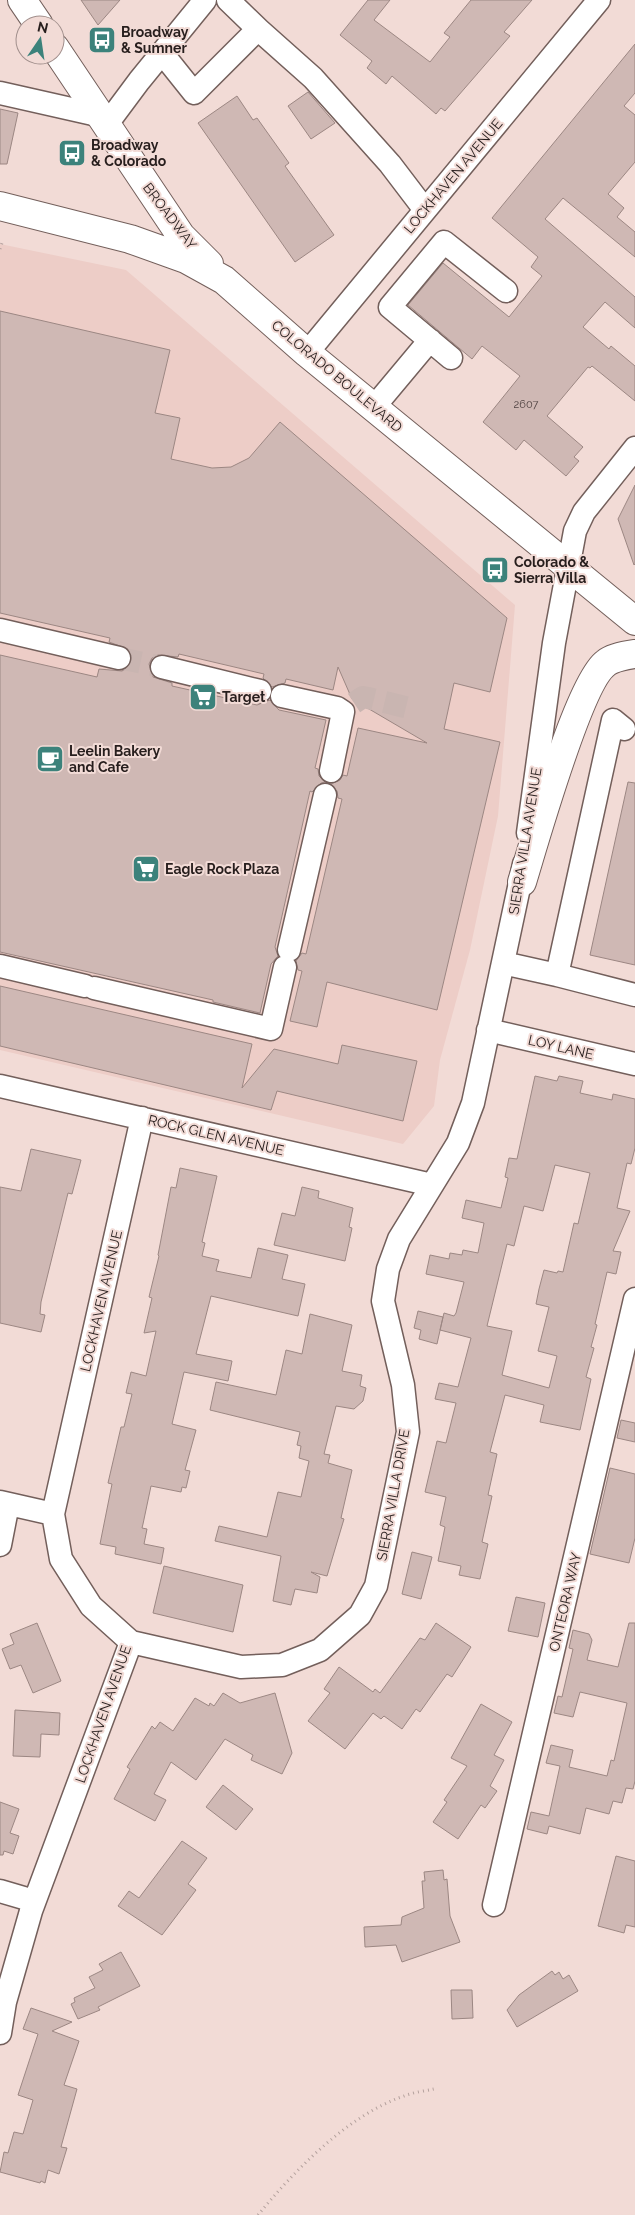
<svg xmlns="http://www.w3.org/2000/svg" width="635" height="2215" viewBox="0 0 635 2215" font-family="Raleway,sans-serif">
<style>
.built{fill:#edcdc7}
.building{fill:#cfb8b4;stroke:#9c8783;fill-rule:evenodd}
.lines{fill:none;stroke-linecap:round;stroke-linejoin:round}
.minor-tunnel{stroke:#c9b5b1;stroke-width:22;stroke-dasharray:22 11;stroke-linecap:butt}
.minor-casing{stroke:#735f5b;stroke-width:25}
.major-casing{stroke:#735f5b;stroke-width:30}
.path{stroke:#b4a19d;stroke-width:3;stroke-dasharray:1 4;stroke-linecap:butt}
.minor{stroke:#fff;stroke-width:22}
.major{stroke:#fff;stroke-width:28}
.labels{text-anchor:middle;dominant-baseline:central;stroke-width:4;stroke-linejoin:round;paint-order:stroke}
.number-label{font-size:11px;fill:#514443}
.poi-label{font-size:14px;font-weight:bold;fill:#271e1d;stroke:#f2dbd6;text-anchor:start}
.street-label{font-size:14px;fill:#271e1d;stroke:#f2dbd6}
</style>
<rect width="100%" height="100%" fill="#f2dbd6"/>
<!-- built -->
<path class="built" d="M0,244l126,26 389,335 -17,211 -28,134 -30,110 -6,46 -31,38 -403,-94z"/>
<!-- building -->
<path class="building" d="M81,0h39l-22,25z
M368,0h22l-16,20 56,42 20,-25 -6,-4 27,-33h61l-28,32 6,4 -65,75 -4,-3 -5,6 -44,-38 -6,8 -19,-16 5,-7 -32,-26z
M635,44v49l-11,13 11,9v47l-27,32 16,14 -7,9 18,15v25l-72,-59 -18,21 90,78v31l-30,-26 -22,25 26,22 2,-3 24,20v35l-43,-35 -2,2 -2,-1 -41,49 36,31 -9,10 5,4 -13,15 -42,-36 -8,10 -33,-28 37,-46 -38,-30 -10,13 -64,-54 35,-42 66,54 33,-41 -11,-9 7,-10 -46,-39z
M308,92l27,31 -24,16 -23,-33z
M237,96l16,24 4,-2 32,45 -4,3 49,69 -39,27 -97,-139z
M0,109l18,4 -11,51h-7z
M0,311l170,39 -15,63 25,5 -9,41 41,9 19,-1 18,-9 31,-36 227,196 -17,74 -36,-9 -10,46 56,13 -63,268 -110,-28 -10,45 -27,-6 12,-50 -4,-1 -2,-9 6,-8 4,1 36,-155 -4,-1 -1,-7 -6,-7 9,-4 3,-5 4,1 11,-48 69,15 -75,-44 -14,-32 -5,23 -47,-11 -1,4 -13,4 -9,-9 1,-4 -85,-20 -1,3 -20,-2 -6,3 -3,6 4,13 19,6v3l85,19 13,-5 9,10 47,10 -11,48 3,1 1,7 6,6 -4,1 -9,9 -2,-1 -35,156 3,9 -7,8 -11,49 -47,-11v-2l-213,-48v-297l97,22 2,-8 23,2 7,-4 3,-6 -4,-12 -19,-7 1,-4 -110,-25z
M635,485v79l-1,1 -16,-46z
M628,782l7,1v182l-45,-10z
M0,986l252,58 -10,44 32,-39 64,15 4,-19 75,16 -14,60 -126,-30 -6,19 -271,-64z
M535,1076l22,5 2,-5 24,5 -3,12 32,7 1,-6 22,5v49l-4,16 -4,-1 -10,45 13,3 -17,40 8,1 -5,22 -9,-2 -12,52 2,1 -6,22 3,1 -8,29 5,2 -11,51 -40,-8 4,-17 -39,-10 -15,57 7,2 -9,41 4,1 -10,46 6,2 -8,35 -21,-4 2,-9 -23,-5 7,-34 -5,-2 6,-28 -21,-5 12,-51 9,2 10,-40 -21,-4 4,-16 19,4 13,-49 -31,-8 4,-17 10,3 2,-3 8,-31 -38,-8 4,-19 19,4 1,-6 12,2 1,-5 15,3 6,-30 -22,-5 4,-18 35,8 7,-30 -3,-1 4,-19 8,1zM555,1165l35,8 -12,51 -4,-1 -11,49 -5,-1 -1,2 -13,-3 -5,19 -3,15 13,3 -11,44 19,5 -8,32 -47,-13 10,-44 -25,-5 20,-82 7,2 10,-40 19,5z
M31,1149l50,11 -9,34 -4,-1 -27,109 -1,12 5,1 -4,17 -41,-9v-136l21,4z
M180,1168l37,8 -15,66 3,1 -3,13 17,4 -3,11 35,7 7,-30 30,7 -6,24 23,5 -7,32 -87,-20 -15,58 36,7 -4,20 -44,-9 -12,52 24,6 -11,40 5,1 -4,17 -4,-1 -1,5 -30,-6 -8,38 -1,4 5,1 -3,15 20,4 -3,16 -46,-10 1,-7 -16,-3 12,-60 -4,-1 13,-56h3l8,-33 -6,-1 5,-21 15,4 10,-45 -12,2 8,-35 -3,-1 10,-41 -1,-1 13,-68 5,1z
M302,1187l17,4 -1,7 35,10 -4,19 3,1 -7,33 -71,-16 8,-32 13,3z
M418,1311l25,6 -6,27 -18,-5 2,-9 -7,-2z
M310,1314l42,11 -10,46 20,4 -2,11 6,2 -3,13 -9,8 -18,-3 -12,48 6,1 -2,8 24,7 -11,48 3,1 -17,57 -16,-4 9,5 -3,16 -22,-4 -4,16 -18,-4 8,-45 -66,-15 4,-15 48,11 11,-45 23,5 8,-36 -10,-3 2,-12 -4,-1 3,-13 -90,-22 6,-28 60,13 10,-45 16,4z
M621,1420l14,3v19l-18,-4z
M610,1468l25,6v64l-6,25 -39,-9z
M412,1552l20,5 -11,42 -19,-5z
M164,1566l79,19 -10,47 -80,-19z
M516,1597l29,6 -7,34 -30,-6z
M37,1623l24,58 -28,12 -12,-28 -11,4 -8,-20 12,-5 -4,-10z
M436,1623l35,24 -19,30 -5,-3 -27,38 -4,-3 -14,20 -18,-13 -3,3 -8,-6 -28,36 -37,-28 22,-28 -6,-4 15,-22 34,25 2,-3 5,4 40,-55 5,2z
M629,1623h6v158l-2,8 -7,-1 -4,15 -9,-2 -4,13 -23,-6 -6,26 -31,-8 -2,8 -20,-5 4,-17 18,4 11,-50 -14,-3 5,-18 22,5 -4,17 38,9 4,-16 3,1 13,-58 -47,-11 -7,25 -19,-4 4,-17 4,1 11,-48 -4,-1 4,-18 16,4 3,6 -5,20 31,7z
M223,1693l17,10 35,-10 17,60 -10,21 -31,-14 2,-5 -28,-16 -29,41 -25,-18 -17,32 12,6 -11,21 -41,-22 16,-30 -3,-2 25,-41 3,3 5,-7 13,9 22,-33 14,8 1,-3 4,3z
M481,1704l31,18 -18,33 10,5 -14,26 7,5 -12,17 -4,-3 -23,34 -25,-17 14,-20 -3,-2 23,-34 -16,-8z
M15,1710l45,3 -1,22 -18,-1 -1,23 -27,-1z
M223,1785l30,24 -17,21 -30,-23z
M0,1802l19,7 -9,24 9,3 -6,18 -9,-3 -1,4h-3z
M182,1841l25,17 -19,26 8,6 -34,45 -44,-29 11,-15 10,7z
M616,1856l19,5v66l-9,-2 -2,8 -26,-7z
M443,1870l1,10 3,-1 3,37 10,26 -58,20 -6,-17 -31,2 -1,-20 37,-2 1,-8 22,-9 -2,-27h3l-1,-9z
M121,1952l19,34 -42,21 2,3 -22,9 -7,-15 4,-2 -1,-4 21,-10 -6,-11 14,-7 -4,-6z
M552,1971l3,4 4,-3 4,7 6,-4 9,16 -61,36 -10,-17 12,-15z
M451,1990h21l1,28 -21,1z
M31,2008l41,14 -20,9 27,10 -15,44 13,4 -16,58 6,1 -8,26 -11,-4 -3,13 -4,-2 -1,2 -40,-11 4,-20 4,1 6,-21 9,2 10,-34 -15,-5 20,-61 -15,-5z"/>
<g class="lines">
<!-- minor-tunnel -->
<path class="minor-tunnel" d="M119,658l43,9
M354,703l9,-6 5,1 45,11"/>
<!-- minor casing -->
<g class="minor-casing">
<path id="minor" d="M258,29l55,49 77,86 35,46
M162,53l32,40 64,-64 -30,-29
M0,93l102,23
M107,124l32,-43 66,-81
M307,353l292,-353
M451,358l-61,-51 54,-65 62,49
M374,407l56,-67
M0,630l119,28
M162,667l98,24
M282,696l55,12 6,4 -12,59
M624,729l-11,-9 -56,255 78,20
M528,833l26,-190 21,-112 9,-19 51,-64
M289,950l36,-155
M503,963l54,12
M0,966l85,20
M94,988l177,41 14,-62
M488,1030l147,34
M0,1086l432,99
M142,1118l-89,396 8,45 30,47 40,36 110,25 41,-2 38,-15 40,-35 16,-29 32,-154 -5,-47 -20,-84 5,-32 11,-30 59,-96 15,-40 51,-239
M0,1502l53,12
M0,1545l8,-41
M0,1891l34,10
M494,1905l141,-606
M0,2033l5,-31 26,-91 100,-269"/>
</g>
<!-- major casing -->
<g class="major-casing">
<path id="major" d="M22,0l17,25
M55,48l126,188 28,28
M0,206l130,33 56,20 38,21 83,73 328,268
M522,882c12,-39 57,-200 84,-219 6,-5 21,-8 29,-9"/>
</g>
<!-- path -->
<path class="path" d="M0,249l2,-6
M258,2215c37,-45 90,-100 146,-119 10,-4 21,-5 30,-7"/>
<!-- minor -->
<use href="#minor" class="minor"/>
<!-- major -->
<use href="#major" class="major"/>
</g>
<!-- icons -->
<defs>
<g id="bus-square" transform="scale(1.4375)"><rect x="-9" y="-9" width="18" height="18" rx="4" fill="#3c827b" stroke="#f2dbd6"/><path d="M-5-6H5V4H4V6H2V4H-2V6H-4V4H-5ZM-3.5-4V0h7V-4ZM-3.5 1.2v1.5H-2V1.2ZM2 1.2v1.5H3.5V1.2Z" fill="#fff"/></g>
<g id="supermarket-square" transform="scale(1.4375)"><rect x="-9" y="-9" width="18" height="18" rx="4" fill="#3c827b" stroke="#f2dbd6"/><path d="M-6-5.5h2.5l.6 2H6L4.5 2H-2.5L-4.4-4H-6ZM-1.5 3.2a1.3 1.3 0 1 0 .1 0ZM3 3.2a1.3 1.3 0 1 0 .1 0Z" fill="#fff"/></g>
<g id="cafe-square" transform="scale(1.4375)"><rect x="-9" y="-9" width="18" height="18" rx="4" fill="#3c827b" stroke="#f2dbd6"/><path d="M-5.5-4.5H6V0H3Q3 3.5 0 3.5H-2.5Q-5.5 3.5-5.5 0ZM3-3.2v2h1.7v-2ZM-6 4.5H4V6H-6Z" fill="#fff"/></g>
</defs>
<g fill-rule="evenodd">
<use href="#bus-square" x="102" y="40"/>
<use href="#bus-square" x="72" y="153"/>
<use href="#bus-square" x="495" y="570"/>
<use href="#supermarket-square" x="203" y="697"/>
<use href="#cafe-square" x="50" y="759"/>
<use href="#supermarket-square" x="146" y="869"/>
</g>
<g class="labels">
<!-- number labels -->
<g class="number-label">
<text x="526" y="404">2607</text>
</g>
<!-- poi labels -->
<g class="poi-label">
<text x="121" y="32">Broadway<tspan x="121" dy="16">&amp; Sumner</tspan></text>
<text x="91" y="145">Broadway<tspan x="91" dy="16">&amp; Colorado</tspan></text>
<text x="514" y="562">Colorado &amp;<tspan x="514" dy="16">Sierra Villa</tspan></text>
<text x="222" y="697">Target</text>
<text x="69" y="751">Leelin Bakery<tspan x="69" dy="16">and Cafe</tspan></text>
<text x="165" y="869">Eagle Rock Plaza</text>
</g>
<!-- street labels -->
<g class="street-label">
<text transform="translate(453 176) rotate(-50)">LOCKHAVEN AVENUE</text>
<text transform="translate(170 216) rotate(53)">BROADWAY</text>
<text transform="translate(337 376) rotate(40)">COLORADO BOULEVARD</text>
<text transform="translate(525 841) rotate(-81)">SIERRA VILLA AVENUE</text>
<text transform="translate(561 1047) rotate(13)">LOY LANE</text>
<text transform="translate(216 1135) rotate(13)">ROCK GLEN AVENUE</text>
<text transform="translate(101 1301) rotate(-77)">LOCKHAVEN AVENUE</text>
<text transform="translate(393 1495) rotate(-80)">SIERRA VILLA DRIVE</text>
<text transform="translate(565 1602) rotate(-77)">ONTEORA WAY</text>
<text transform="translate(103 1714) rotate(-71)">LOCKHAVEN AVENUE</text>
</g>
</g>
<!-- north arrow -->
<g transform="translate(40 40) rotate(13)"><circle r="24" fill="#f2dbd6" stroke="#a18f8c"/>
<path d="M0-4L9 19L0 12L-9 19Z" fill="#3c827b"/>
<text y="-8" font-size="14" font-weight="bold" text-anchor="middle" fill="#271e1d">N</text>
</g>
</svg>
